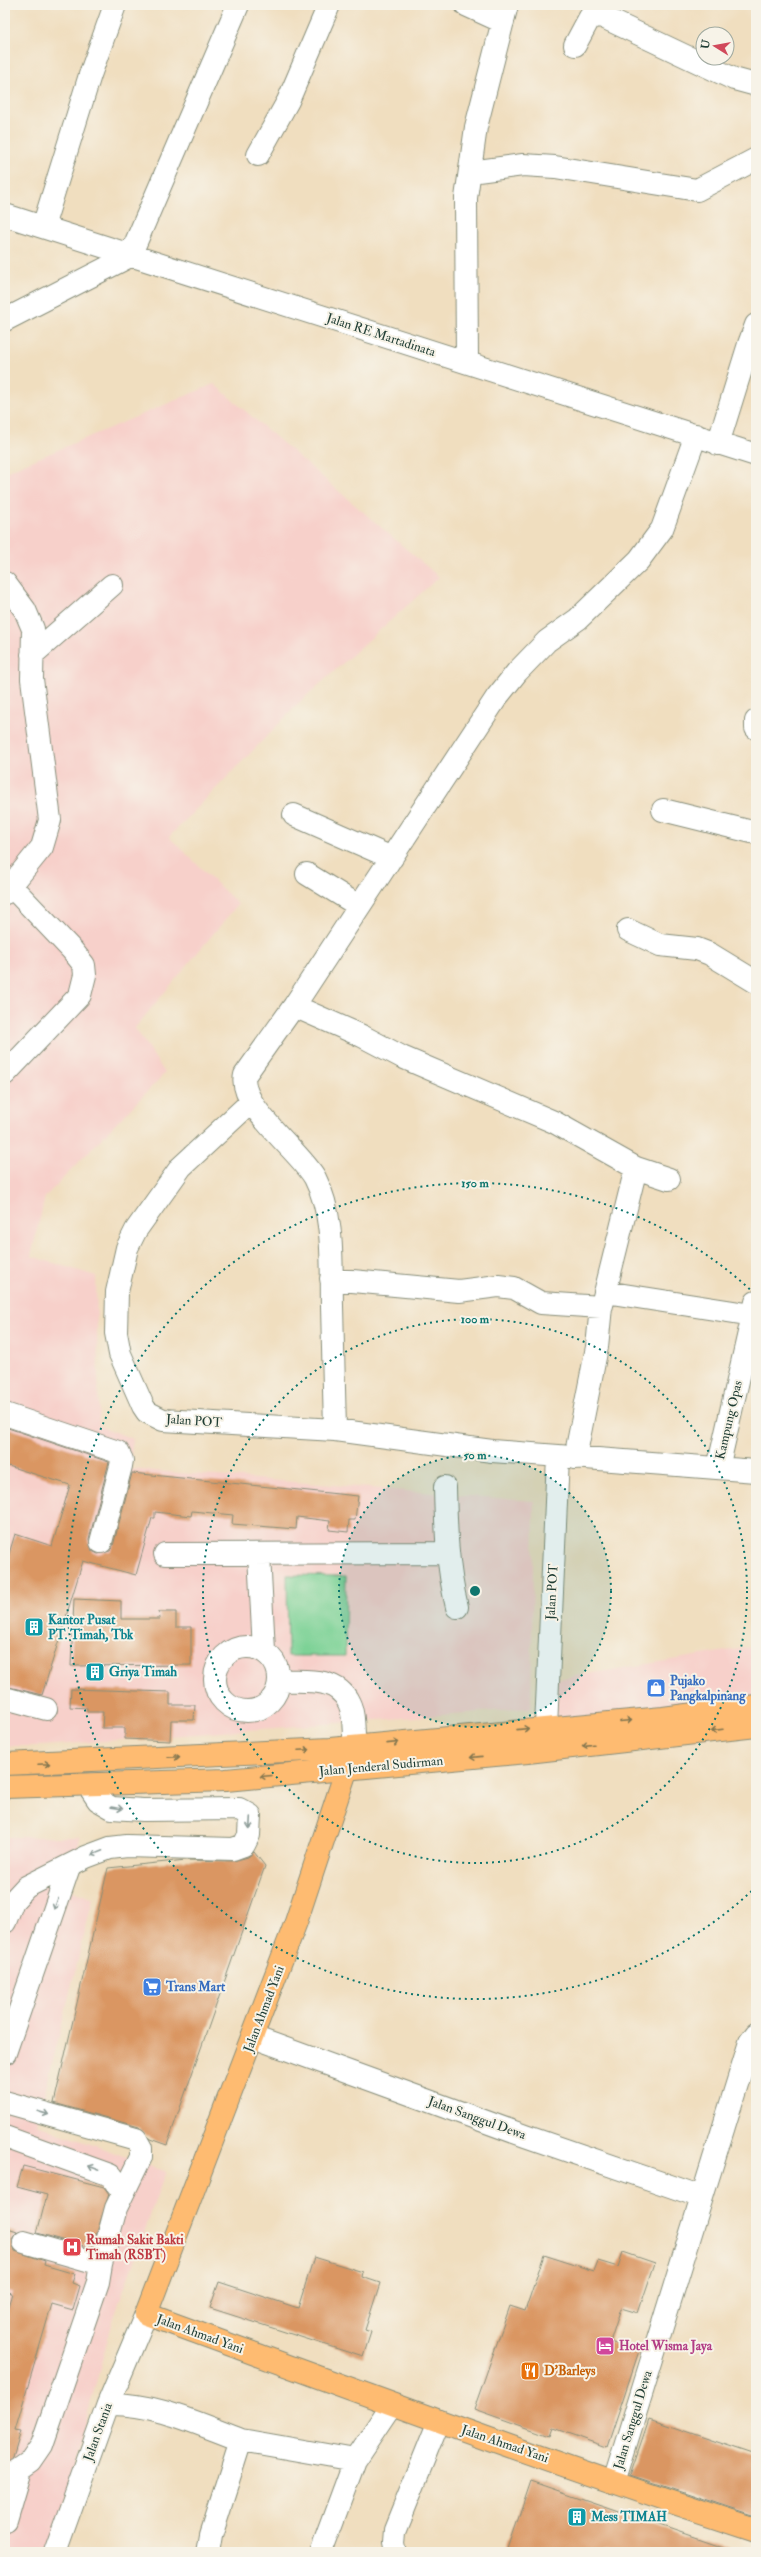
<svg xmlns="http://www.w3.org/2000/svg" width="761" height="2557" viewBox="0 0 761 2557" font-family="'IM FELL Double Pica',serif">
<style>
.built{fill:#f7d0ca}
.green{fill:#7dd296;stroke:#4e8865}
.building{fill:#da9662}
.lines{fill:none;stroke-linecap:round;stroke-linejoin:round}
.minor-casing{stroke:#888e7a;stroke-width:24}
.major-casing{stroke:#888e7a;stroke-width:24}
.highway-casing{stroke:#888e7a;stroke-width:24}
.minor{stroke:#fff;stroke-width:22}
.major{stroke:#febb71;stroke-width:22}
.highway{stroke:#febb71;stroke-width:22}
.oneway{stroke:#83764f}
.oneway2{stroke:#8f9e9a}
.ring{fill:none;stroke:#0f766e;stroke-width:2;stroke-dasharray:2 4}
.labels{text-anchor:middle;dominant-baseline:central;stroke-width:4;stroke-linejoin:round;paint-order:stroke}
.street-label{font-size:13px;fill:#1f3d34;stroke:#f7f3e8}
.culture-label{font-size:13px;font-weight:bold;fill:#0d838f;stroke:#f7f3e8;text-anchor:start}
.shop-label{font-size:13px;font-weight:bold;fill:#366cbe;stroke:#f7f3e8;text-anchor:start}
.health-label{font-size:13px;font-weight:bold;fill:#be3a42;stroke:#f7f3e8;text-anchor:start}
.hotel-label{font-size:13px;font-weight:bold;fill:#b23c85;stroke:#f7f3e8;text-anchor:start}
.food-label{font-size:13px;font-weight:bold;fill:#c56008;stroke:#f7f3e8;text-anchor:start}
.centre{fill:#0f766e;stroke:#f7f3e8;stroke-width:2}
.ring-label{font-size:12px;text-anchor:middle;font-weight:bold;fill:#0f766e;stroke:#f7f3e8;stroke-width:4;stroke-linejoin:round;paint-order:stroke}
</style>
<rect width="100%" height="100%" fill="#f7f3e8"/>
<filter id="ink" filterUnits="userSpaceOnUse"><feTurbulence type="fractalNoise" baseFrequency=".025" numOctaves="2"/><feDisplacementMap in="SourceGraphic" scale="8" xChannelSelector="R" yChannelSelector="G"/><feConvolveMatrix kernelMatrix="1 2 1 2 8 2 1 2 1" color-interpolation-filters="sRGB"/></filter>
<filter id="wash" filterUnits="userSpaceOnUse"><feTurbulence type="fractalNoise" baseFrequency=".012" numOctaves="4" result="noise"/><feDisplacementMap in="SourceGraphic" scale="16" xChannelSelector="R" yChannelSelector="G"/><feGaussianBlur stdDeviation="0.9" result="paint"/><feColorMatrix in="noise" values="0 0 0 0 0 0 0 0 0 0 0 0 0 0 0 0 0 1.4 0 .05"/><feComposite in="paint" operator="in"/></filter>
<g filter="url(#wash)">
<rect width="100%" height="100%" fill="#f0debf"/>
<!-- built -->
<path class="built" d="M214,384l225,193 -137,123 -133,137 69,67 -103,124 30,45 -120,124 -14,59 65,20 3,150 34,13 -4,30 405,32 -3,207 -489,38h-37v-1270l5,-6z
M756,1646v52l-204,36 5,-55z
M5,1837h75l-11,52 24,10 -56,226 129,46 -54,152 -46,172 -22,57h-39z"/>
<!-- green -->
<path class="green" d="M287,1575l59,1 -1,80h-57z"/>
<g id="blocks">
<!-- building -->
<path class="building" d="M5,1427l104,35 -20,77 3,12 6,3 12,-3 3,-5 19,-73 226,23 -3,24h-6l-1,12 -19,-2 1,-9 -33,-4 -1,12 -64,-5 1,-9 -41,-4 -1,5 -36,-4v6h-3l-16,57 -53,-14 -41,134 -37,-9v-119l10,-33 37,12 18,-61 -65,-20z
M74,1599l47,2v18h39l-1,-7h17v15h15v38l-120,1z
M71,1689l99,3v13h25l-1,15h-23l-1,21 -45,-2v-11h-23l1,-16h-16v-4l-17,-1z
M254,1852l11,14 -98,279 -17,-6 -11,-12 -85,-24 54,-235 78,-8 47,1 15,-4z
M23,2166l81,21 5,7 -17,54 -55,-15 10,-38 -30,-8z
M5,2228l12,4 -5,7 3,12 30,10 -1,4 31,9 -3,9 8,3 -7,24 -21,-6 -37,126 6,1 -8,27 -8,6v-147l7,-24 -7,-2z
M623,2252l32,11 -17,50 -17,-5 -11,34 29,9 -32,96 -54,-19 -3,8 -76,-27 36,-103 15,5 19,-56 50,16 4,-10 20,6z
M314,2257l49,15 -1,5 18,6 -15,47 6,2 -8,25 -153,-49 9,-26 79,26z
M649,2419l107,36v62l-126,-42z
M531,2481l201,69 -1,2h-224z"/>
</g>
</g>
<g filter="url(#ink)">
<use href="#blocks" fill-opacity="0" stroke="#888e7a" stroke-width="1"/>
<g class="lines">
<!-- minor casing -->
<g class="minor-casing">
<path id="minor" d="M466,5l37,17
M575,45l15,-28 11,-1 133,63 22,6
M258,155l30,-54 41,-96
M470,172l53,-7 32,2 142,23 59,-31
M5,215l751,240
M43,227l47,-152 25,-70
M5,320l125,-64 108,-251
M749,344l7,-19
M467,362l-1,-164 10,-71 31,-122
M718,444l31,-100 7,2
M5,583l20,27 8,19 -1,50 18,141 -8,27 -37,46
M32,655l80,-70
M756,721v7
M663,810l93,23
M294,815l98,43
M307,874l52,32
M628,930l32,15 37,4 13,5 46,28
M294,1006l68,30 40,21 152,65 82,46 33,11
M5,1074l75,-79 5,-20 -1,-10 -12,-15 -60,-63
M251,1102l-70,65 -45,63 -9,18 -10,44 -1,41 4,21 23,52 4,6 16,8 172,10 157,21 264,20
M331,1279l128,12 39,-5 16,2 27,15 60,4 -4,40 -22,111
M605,1292l148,23
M602,1305l34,-137
M5,1414l113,38 4,8 -1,6 -20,76
M335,1430c-1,-42 -2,-83 -3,-124 -1,-43 3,-89 -17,-128 -14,-26 -78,-73 -70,-103l49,-69 203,-309 20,-25 30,-31 31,-22 61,-59 23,-31 34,-94
M718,1468l38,-166
M445,1487c1,41 2,80 12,120
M165,1554l282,-1
M259,1554l5,97
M215 1679a32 32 0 1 1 64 0a32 32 0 1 1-64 0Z
M279,1681c24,0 58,-5 70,22 6,12 4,31 6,44
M5,1698l41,11
M546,1727l12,-270
M5,1922l8,-21 13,-14 60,-30 24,-9 17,-2 106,3 11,-4 5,-10 1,-20 -11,-6 -96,1 -31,-2 -14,-8 -10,-15
M253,2037l272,99 177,61
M5,2053l64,-186
M5,2102l131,37 5,9v9l-25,51 -15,56 -3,18 -56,163 -11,16 -26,18
M5,2137l105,38 13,17
M24,2242l77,22
M108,2404c47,-1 90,20 133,36
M614,2482l136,-440 6,-8
M5,2521l15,-51
M55,2552l53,-148 38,-90
M208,2552l3,-18 30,-94 114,20
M321,2552l34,-92 37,-55
M396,2552l-2,-10 1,-12 44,-109"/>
</g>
<!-- major casing -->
<g class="major-casing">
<path id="major" d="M352,1753l-56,169 -150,392c203,74 405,150 610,216"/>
</g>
<!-- highway casing -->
<g class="highway-casing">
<path id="highway" d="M5,1764l325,-15 333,-31 93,-12
M5,1787l221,-7 302,-28 228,-26"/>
</g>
<!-- minor -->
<use href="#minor" class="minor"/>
<!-- major -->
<use href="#major" class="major"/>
<!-- highway -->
<use href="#highway" class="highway"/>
</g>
<!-- one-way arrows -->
<defs><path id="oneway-shaft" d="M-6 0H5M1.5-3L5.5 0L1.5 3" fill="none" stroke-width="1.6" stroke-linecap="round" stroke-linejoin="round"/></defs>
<g class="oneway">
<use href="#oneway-shaft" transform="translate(626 1721) rotate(-5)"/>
<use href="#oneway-shaft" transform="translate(523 1729) rotate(-6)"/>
<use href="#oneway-shaft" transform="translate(717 1730) rotate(173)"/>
<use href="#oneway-shaft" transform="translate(393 1743) rotate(-6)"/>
<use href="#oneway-shaft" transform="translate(588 1745) rotate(173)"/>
<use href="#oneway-shaft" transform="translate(304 1750) rotate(-3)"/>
<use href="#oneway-shaft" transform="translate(174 1757) rotate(-3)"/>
<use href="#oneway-shaft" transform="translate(476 1757) rotate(174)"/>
<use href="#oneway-shaft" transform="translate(44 1764) rotate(-3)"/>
<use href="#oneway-shaft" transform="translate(266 1776) rotate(175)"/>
</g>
<g class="oneway2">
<use href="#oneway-shaft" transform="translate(117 1808) rotate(8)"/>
<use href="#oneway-shaft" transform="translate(250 1823) rotate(93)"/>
<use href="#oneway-shaft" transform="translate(97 1853) rotate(158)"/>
<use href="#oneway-shaft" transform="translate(56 1904) rotate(109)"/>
<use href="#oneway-shaft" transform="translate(43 2113) rotate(16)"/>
<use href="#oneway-shaft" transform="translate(94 2168) rotate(-159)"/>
</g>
</g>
<!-- distance rings -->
<circle cx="475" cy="1591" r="136" fill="#0f766e" fill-opacity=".12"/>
<g class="ring">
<circle cx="475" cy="1591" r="136"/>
<circle cx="475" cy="1591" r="272"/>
<path d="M756 1887A408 408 0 1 1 756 1295"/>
</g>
<!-- icons -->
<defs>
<g id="building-square" transform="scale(1)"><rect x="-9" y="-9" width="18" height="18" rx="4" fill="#0f9aa8" stroke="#f7f3e8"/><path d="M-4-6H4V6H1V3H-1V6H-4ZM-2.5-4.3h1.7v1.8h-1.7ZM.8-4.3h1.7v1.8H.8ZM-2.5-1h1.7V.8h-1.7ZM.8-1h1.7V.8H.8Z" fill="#fff"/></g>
<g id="shop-square" transform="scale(1)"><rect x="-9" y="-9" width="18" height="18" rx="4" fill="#3f7fe0" stroke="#f7f3e8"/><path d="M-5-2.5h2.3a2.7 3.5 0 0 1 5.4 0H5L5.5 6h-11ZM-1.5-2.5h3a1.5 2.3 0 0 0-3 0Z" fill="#fff"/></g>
<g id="supermarket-square" transform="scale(1)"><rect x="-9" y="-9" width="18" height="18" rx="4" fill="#3f7fe0" stroke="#f7f3e8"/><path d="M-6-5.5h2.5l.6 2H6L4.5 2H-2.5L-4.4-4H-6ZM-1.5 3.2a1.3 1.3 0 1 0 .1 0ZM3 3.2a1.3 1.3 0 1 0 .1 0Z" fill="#fff"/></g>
<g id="hospital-square" transform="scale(1)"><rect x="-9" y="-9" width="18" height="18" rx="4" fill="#e0444e" stroke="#f7f3e8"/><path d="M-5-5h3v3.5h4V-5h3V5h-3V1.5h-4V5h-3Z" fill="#fff"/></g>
<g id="hotel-square" transform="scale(1)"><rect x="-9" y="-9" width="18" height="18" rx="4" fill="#d1479c" stroke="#f7f3e8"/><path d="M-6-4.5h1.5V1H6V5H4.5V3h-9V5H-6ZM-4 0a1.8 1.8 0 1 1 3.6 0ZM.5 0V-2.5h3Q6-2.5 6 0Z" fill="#fff"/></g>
<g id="restaurant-square" transform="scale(1)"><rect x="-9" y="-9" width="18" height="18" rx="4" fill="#e8710a" stroke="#f7f3e8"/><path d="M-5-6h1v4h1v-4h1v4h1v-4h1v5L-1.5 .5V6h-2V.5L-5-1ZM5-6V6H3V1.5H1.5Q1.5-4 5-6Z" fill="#fff"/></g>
</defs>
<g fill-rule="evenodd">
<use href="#building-square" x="34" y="1627"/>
<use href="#building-square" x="95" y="1672"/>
<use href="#shop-square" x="656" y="1688"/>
<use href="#supermarket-square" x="152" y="1987"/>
<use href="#hospital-square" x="72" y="2247"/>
<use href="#hotel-square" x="605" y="2346"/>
<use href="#restaurant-square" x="530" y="2371"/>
<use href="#building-square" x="577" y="2517"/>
</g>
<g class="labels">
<!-- street labels -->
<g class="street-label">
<text transform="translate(381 335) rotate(18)">Jalan RE Martadinata</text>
<text transform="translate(729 1420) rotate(-77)">Kampung Opas</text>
<text transform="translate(194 1421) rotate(4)">Jalan POT</text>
<text transform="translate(552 1592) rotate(-87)">Jalan POT</text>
<text transform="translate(381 1766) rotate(-5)">Jalan Jenderal Sudirman</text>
<text transform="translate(264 2009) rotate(-69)">Jalan Ahmad Yani</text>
<text transform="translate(477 2118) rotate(20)">Jalan Sanggul Dewa</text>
<text transform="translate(200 2334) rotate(20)">Jalan Ahmad Yani</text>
<text transform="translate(633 2420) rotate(-73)">Jalan Sanggul Dewa</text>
<text transform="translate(98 2432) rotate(-70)">Jalan Stania</text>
<text transform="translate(505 2444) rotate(19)">Jalan Ahmad Yani</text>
</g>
<!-- culture labels -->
<g class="culture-label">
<text x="48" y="1620">Kantor Pusat<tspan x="48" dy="15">PT. Timah, Tbk</tspan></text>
<text x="109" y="1672">Griya Timah</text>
<text x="591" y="2517">Mess TIMAH</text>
</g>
<!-- shop labels -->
<g class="shop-label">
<text x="670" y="1681">Pujako<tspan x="670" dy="15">Pangkalpinang</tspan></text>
<text x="166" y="1987">Trans Mart</text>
</g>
<!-- health labels -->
<g class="health-label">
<text x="86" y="2240">Rumah Sakit Bakti<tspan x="86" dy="15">Timah (RSBT)</tspan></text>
</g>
<!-- hotel labels -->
<g class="hotel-label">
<text x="619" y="2346">Hotel Wisma Jaya</text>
</g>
<!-- food labels -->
<g class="food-label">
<text x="544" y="2371">D'Barleys</text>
</g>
</g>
<circle cx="475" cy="1591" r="6" class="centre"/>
<g class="ring-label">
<text x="475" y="1187">150 m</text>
<text x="475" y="1323">100 m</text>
<text x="475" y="1459">50 m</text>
</g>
<!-- margin -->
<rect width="761" height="2557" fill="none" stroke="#f7f3e8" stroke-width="20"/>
<!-- north arrow -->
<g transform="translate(715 46) rotate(281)"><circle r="19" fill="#f7f3e8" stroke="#a1aaa0"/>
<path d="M0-3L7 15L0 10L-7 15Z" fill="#d1495b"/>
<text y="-6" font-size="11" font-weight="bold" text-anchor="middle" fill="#1f3d34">U</text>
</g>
</svg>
